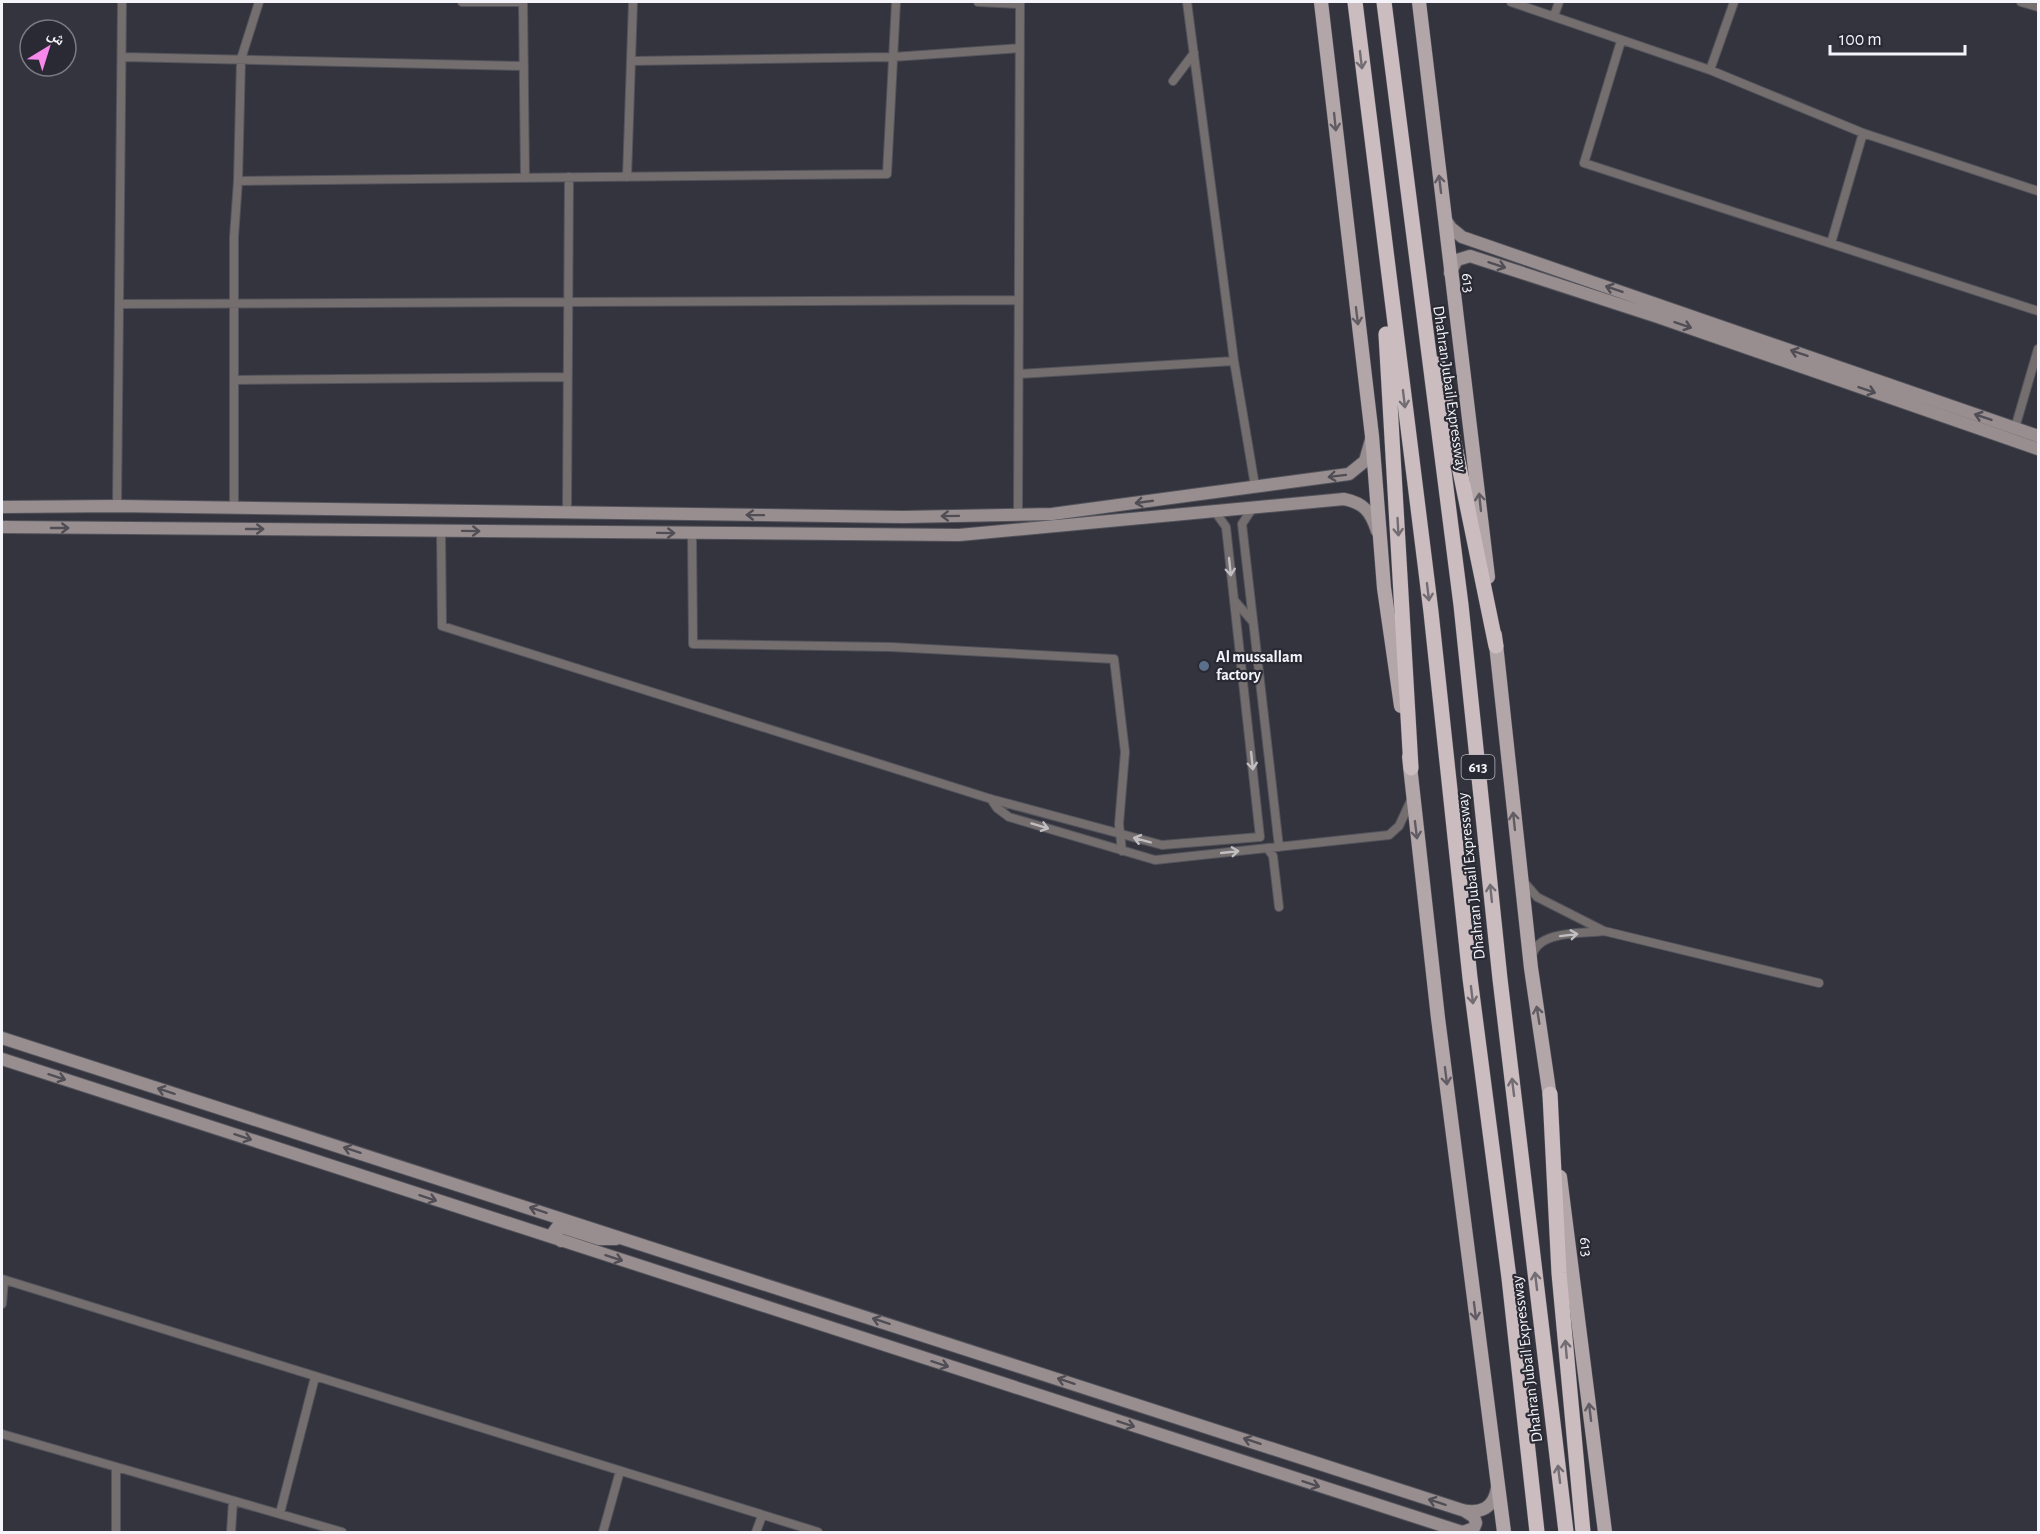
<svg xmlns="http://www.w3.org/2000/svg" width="2040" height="1534" viewBox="0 0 2040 1534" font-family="'Alegreya Sans','Noto Naskh Arabic',sans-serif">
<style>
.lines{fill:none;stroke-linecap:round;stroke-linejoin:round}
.street-casing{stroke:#53535c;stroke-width:10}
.secondary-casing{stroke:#53535c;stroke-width:14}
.primary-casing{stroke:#53535c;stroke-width:15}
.highway-casing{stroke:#53535c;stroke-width:16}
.street{stroke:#746e6f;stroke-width:8}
.secondary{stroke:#988e90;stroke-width:12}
.primary{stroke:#b3a6a9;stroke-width:14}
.highway{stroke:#cbbcbf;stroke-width:15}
.oneway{stroke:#726c73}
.oneway2{stroke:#615c63}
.oneway3{stroke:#504d54}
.oneway4{stroke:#c1bec2}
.service-dot{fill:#5c6f8a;stroke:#2a2a34;stroke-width:2}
.labels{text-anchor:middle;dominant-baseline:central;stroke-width:4.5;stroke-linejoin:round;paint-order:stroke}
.shield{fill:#2a2a34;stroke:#b7b7bf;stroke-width:1.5}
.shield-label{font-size:15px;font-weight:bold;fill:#f4f4fa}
.street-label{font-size:16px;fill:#f4f4fa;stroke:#2a2a34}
.poi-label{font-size:16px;font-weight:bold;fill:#f4f4fa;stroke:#2a2a34;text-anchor:start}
</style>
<rect width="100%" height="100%" fill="#34343e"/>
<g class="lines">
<!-- street casing -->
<g class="street-casing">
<path id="street" d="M259,2l-18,57 -3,122 649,-7 9,-172
M462,2h61
M523,2l2,176
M978,2l42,2
M1187,2l47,359 21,125
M1511,2l199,68 153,63 175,58
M2021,2l17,5
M1554,16l5,-14
M1621,41l-37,122 454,148
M122,57l402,9
M631,61l262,-4 127,-9
M1710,70l24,-68
M1173,81l21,-28
M627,177l6,-175
M1831,243l32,-110
M119,304l900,-4
M1019,374l215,-13
M236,380l331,-3
M2015,428l23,-79
M117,506l5,-504
M234,508v-271l4,-56
M1252,509l-10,15 37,323
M567,512l2,-335
M1018,515l2,-513
M441,531l1,95 549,173 171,46 98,-8 -34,-310 -10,-14
M692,534l1,110 198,3 223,12 11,93 -6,72 3,27
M1234,600l19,22
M991,799l6,9 12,9 146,43 234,-25 10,-9 13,-28
M1268,849l5,7 6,51
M1524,882l13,15 67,34c-22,3 -66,-1 -72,25
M1604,931l215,52
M2,1279l816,253
M2,1304l2,-24
M2,1434l340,98
M116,1468v64
M280,1513l35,-136
M231,1532l2,-31
M603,1532l17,-61
M756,1532l6,-16"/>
</g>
<!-- secondary casing -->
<g class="secondary-casing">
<path id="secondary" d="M1445,219l6,9 11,9 576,199
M1450,273l7,-13 13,-4 188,61 380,132
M2,507l115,-1 786,11 149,-3 297,-40 16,-13 6,-21
M2,527l957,8 385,-36c20,4 27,13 33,32
M2,1038l1460,472c19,4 32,-2 35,-22
M2,1059l1460,473
M561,1241l-8,-8 5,-7 41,13h17
M1463,1532l11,-4 2,-5 -2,-6 -11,-7"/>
</g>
<!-- primary casing -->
<g class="primary-casing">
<path id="primary" d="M1321,2l51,434 12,152 17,118
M1419,2l69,575
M1495,635l36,333 20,136
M1409,757l29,261 66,514
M1560,1177l45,355"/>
</g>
<!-- highway casing -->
<g class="highway-casing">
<path id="highway" d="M1355,2l76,610 39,366 39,300 28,254
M1384,2l77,603 39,374 66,553
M1386,334l25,434
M1438,364l58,282
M1550,1094l9,179 24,259"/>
</g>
<!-- street -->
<use href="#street" class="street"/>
<!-- secondary -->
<use href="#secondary" class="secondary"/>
<!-- primary -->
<use href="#primary" class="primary"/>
<!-- highway -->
<use href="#highway" class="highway"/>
</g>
<!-- one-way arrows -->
<defs><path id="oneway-shaft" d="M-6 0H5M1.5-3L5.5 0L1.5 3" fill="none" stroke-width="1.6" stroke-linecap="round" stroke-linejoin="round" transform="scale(1.5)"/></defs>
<g class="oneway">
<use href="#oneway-shaft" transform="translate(1361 60) rotate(83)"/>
<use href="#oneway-shaft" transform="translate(1404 399) rotate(83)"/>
<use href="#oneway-shaft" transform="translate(1398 527) rotate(87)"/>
<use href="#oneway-shaft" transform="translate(1428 592) rotate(83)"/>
<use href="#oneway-shaft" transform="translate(1491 893) rotate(-96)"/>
<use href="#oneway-shaft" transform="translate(1472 995) rotate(83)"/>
<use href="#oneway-shaft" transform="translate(1513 1087) rotate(-97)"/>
<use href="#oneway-shaft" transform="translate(1536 1281) rotate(-97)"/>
<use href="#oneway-shaft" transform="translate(1566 1349) rotate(-95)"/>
<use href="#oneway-shaft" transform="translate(1559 1474) rotate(-97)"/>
</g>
<g class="oneway2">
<use href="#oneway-shaft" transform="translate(1335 122) rotate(84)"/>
<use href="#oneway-shaft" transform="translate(1440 184) rotate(-97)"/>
<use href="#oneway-shaft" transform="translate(1357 316) rotate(83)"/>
<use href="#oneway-shaft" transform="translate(1480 502) rotate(-96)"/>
<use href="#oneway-shaft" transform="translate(1514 821) rotate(-96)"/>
<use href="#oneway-shaft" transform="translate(1416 830) rotate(83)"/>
<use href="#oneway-shaft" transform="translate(1538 1015) rotate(-99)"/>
<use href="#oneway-shaft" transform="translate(1446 1076) rotate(83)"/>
<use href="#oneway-shaft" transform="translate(1475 1311) rotate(83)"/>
<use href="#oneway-shaft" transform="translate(1590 1412) rotate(-97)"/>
</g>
<g class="oneway3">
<use href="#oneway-shaft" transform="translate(1497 265) rotate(18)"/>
<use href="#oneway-shaft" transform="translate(1614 289) rotate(-161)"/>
<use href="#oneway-shaft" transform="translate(1683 325) rotate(19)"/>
<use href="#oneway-shaft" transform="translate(1799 353) rotate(-161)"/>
<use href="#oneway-shaft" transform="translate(1867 390) rotate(19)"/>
<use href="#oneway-shaft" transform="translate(1983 417) rotate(-161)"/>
<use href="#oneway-shaft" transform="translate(1337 476) rotate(173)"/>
<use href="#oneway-shaft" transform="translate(1144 502) rotate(172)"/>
<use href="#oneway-shaft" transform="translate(755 515) rotate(-179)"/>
<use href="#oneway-shaft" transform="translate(950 516) rotate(179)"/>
<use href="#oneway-shaft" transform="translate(60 528)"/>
<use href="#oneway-shaft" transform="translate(255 529)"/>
<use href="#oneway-shaft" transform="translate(471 531) rotate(1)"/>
<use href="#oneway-shaft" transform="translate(666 533) rotate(1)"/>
<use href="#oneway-shaft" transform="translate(57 1077) rotate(18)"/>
<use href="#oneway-shaft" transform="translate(166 1091) rotate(-162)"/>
<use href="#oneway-shaft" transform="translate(243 1137) rotate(18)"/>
<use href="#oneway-shaft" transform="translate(352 1150) rotate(-162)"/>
<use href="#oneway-shaft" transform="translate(428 1198) rotate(18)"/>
<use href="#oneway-shaft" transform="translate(538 1210) rotate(-162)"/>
<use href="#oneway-shaft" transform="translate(614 1258) rotate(18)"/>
<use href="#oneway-shaft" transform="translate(881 1321) rotate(-162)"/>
<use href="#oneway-shaft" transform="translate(940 1364) rotate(18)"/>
<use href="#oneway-shaft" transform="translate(1066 1381) rotate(-162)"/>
<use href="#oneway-shaft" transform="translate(1126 1424) rotate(18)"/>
<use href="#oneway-shaft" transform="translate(1252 1441) rotate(-162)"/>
<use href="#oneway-shaft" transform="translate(1311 1484) rotate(18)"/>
<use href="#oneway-shaft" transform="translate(1437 1502) rotate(-162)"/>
</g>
<g class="oneway4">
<use href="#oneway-shaft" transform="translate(1230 567) rotate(84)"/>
<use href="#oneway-shaft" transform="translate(1252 761) rotate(84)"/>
<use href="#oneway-shaft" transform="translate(1040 826) rotate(17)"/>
<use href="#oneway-shaft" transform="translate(1142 840) rotate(-165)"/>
<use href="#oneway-shaft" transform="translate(1230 852) rotate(-6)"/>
<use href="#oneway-shaft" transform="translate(1569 935) rotate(-7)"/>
</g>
<!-- markers -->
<circle class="service-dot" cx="1204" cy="666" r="6"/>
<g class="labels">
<!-- shield labels -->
<rect class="shield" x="1461.5" y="755" width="33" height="24" rx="4.5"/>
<g class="shield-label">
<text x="1478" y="767">613</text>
</g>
<!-- street labels -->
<g class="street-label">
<text transform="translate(1468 283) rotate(83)">613</text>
<text transform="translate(1450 389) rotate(82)">Dhahran Jubail Expressway</text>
<text transform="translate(1471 876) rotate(-96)">Dhahran Jubail Expressway</text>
<text transform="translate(1586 1247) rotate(83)">613</text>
<text transform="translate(1527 1359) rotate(-97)">Dhahran Jubail Expressway</text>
</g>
<!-- poi labels -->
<g class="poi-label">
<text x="1216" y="657">Al mussallam<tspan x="1216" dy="18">factory</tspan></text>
</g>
</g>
<!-- border -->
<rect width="2040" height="1534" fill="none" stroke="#f4f4fa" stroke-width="6"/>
<!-- north arrow -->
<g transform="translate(48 48) rotate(38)"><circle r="28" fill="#2a2a34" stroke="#7b7b83" stroke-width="1.5"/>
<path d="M0-4.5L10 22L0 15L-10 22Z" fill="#f888ea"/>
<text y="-9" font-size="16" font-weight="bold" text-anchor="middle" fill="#f4f4fa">ش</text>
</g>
<!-- scale -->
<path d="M1830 45v9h135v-9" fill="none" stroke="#f4f4fa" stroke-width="3"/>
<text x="1839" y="45" font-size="18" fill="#f4f4fa" stroke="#2a2a34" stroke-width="4.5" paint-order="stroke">100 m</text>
</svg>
